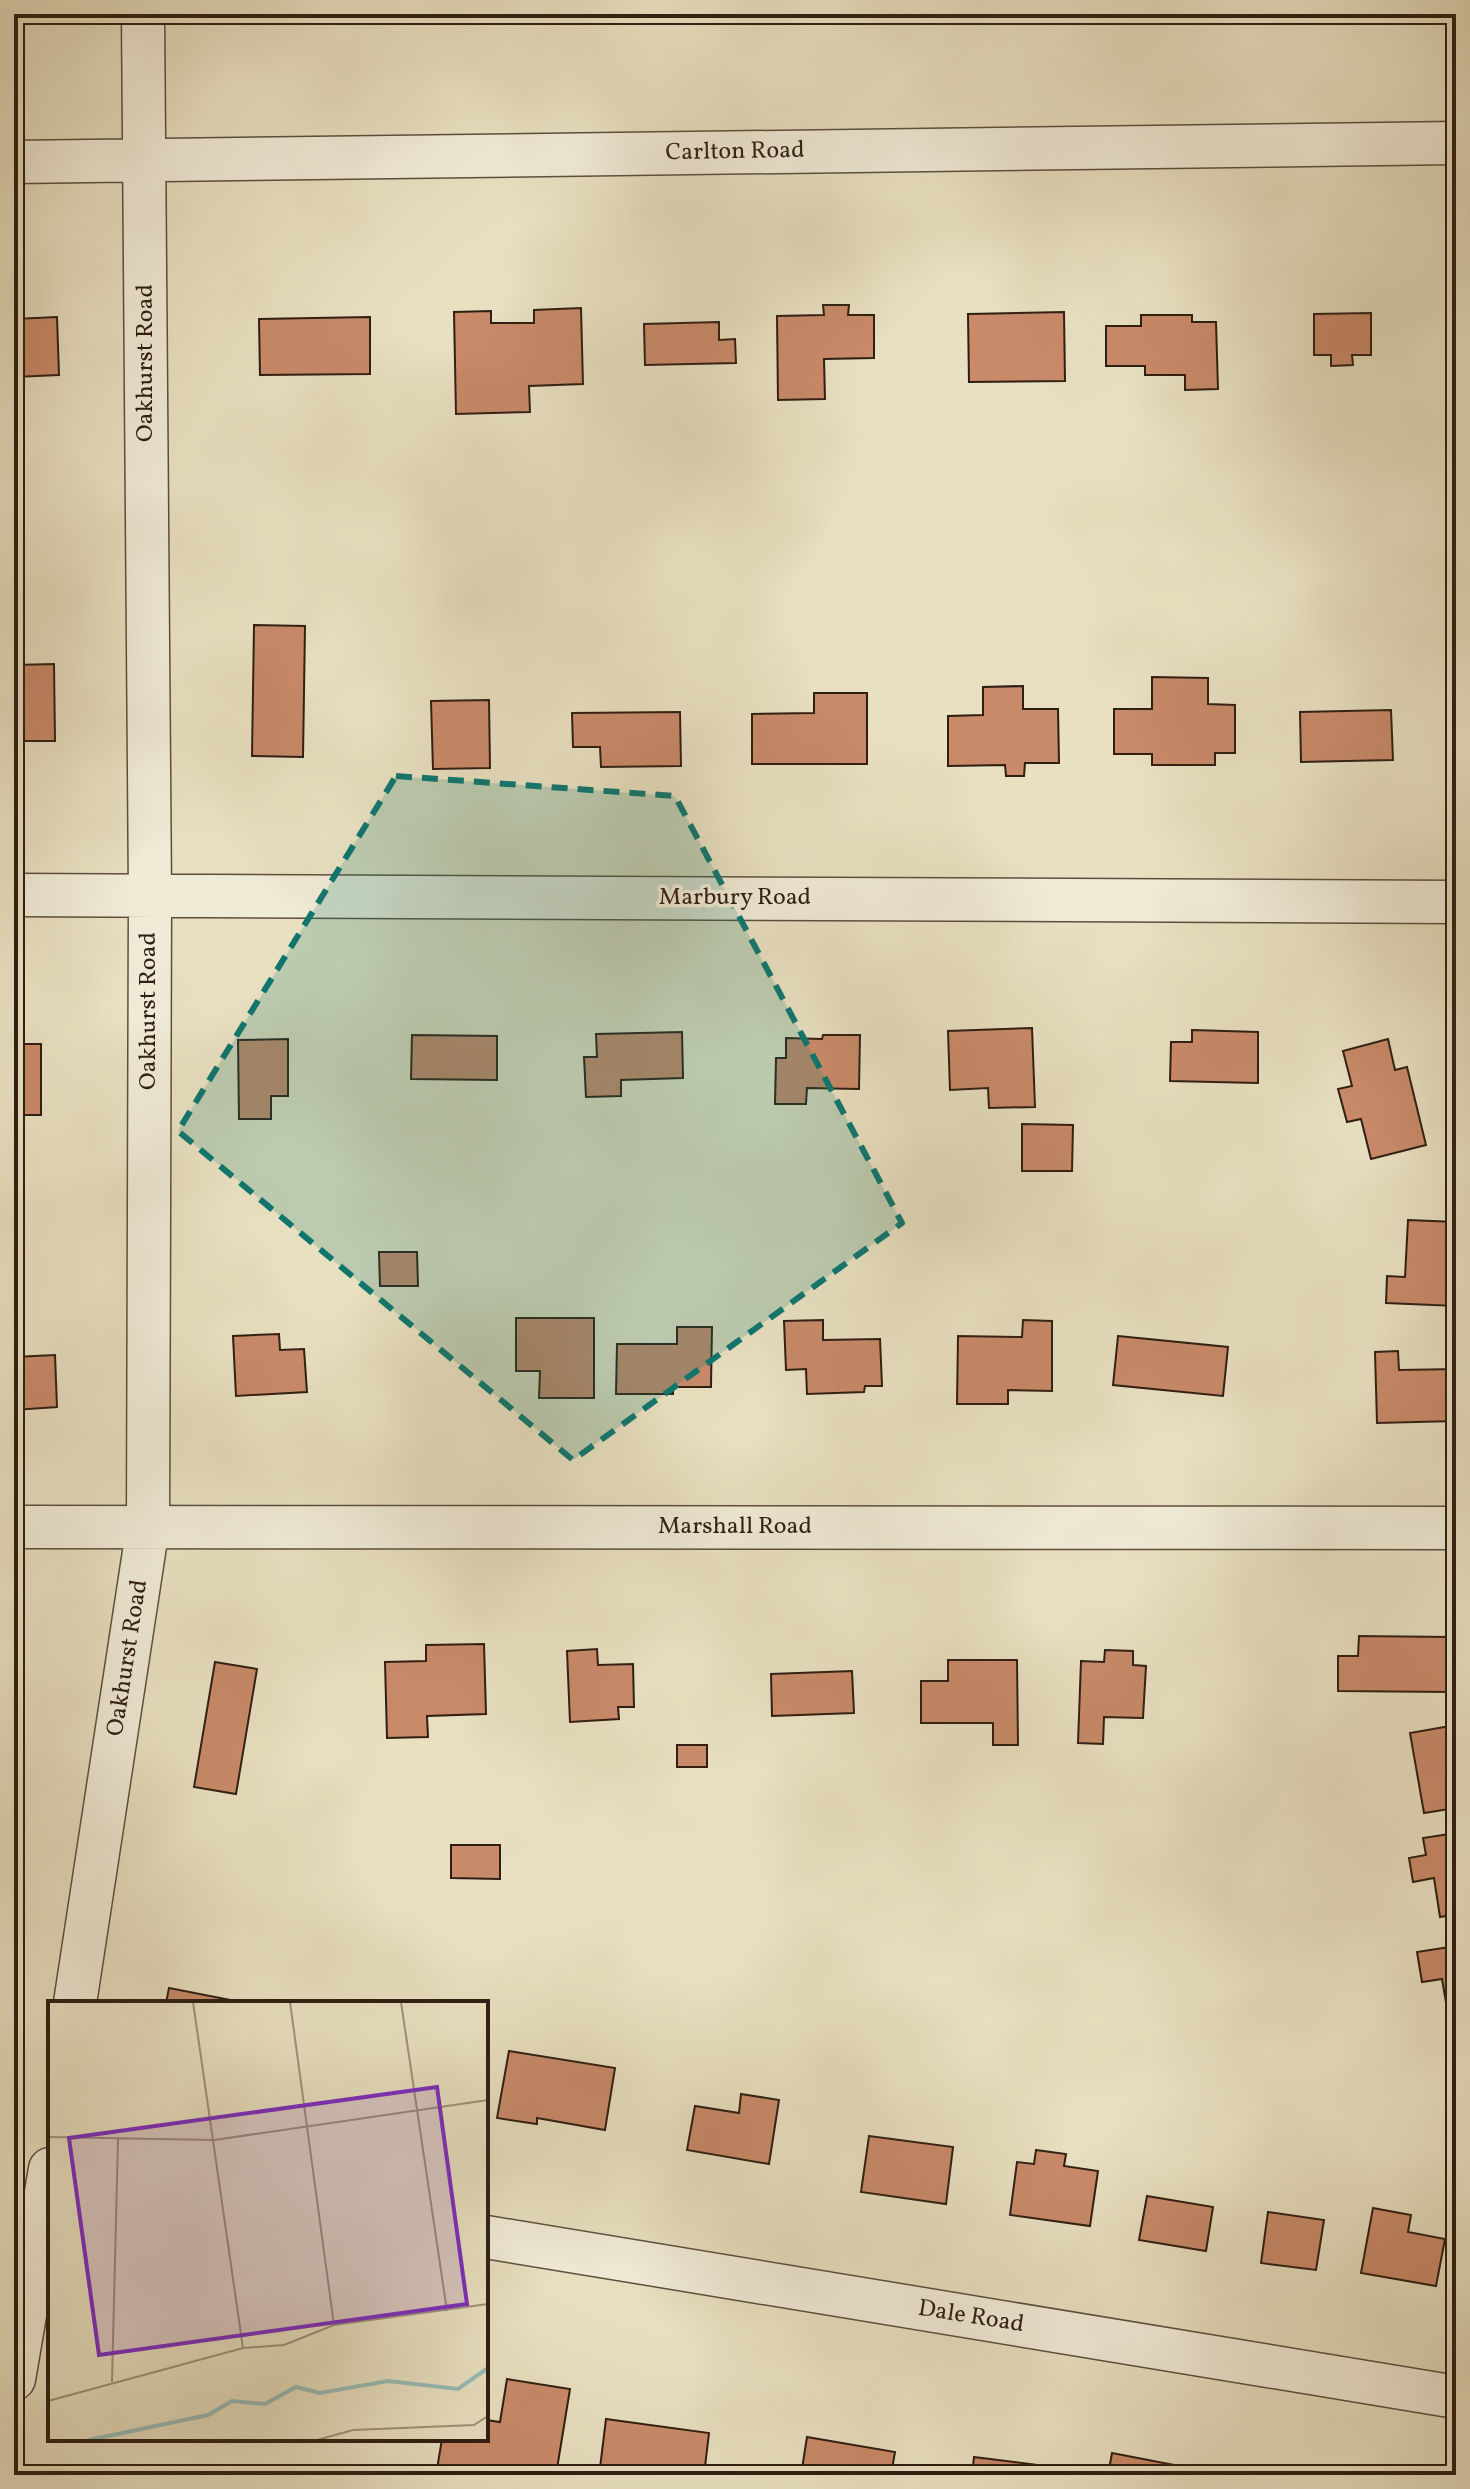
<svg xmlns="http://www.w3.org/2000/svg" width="1470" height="2489" viewBox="0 0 1470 2489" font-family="Vollkorn,serif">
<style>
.building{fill:#c98a6a;stroke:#2f1e12;stroke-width:2}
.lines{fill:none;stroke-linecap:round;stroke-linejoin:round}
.minor-casing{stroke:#5d4e3e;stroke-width:45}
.minor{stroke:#f0ebd7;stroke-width:42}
.marked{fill:#0f766e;fill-opacity:0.2;stroke:#0f766e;stroke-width:6;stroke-dasharray:16 10;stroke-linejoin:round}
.labels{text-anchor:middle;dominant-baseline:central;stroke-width:7;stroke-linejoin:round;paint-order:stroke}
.street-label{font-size:24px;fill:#2f1e12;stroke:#f0ebd7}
.inset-river{fill:none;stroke:#98bcb7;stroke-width:4}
.inset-road{fill:none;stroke:#9e927b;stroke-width:2}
.view{fill:#7b2cbf;fill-opacity:0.15;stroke:#7b2cbf;stroke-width:4}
.inset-edge{fill:none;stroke:#2f1e12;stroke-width:4}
</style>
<rect width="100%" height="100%" fill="#e8e0c1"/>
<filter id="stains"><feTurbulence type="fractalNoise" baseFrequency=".0025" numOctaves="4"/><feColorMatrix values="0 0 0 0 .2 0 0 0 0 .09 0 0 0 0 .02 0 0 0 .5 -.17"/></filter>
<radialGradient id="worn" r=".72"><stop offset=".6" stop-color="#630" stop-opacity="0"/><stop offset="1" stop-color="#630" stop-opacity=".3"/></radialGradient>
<!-- building -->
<path class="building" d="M823,305h26l-1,10h26v43l-50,1 1,40 -47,1 -1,-84 47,-1z
M581,308l2,76 -54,2 1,26 -74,2 -2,-102 37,-1v12h43v-13z
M1064,312l1,69 -96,1 -1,-68z
M1371,313v42h-19l1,10 -22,1v-11h-17v-41z
M1141,315h51v7h24l2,67 -33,1v-15h-40v-9h-39v-40h35z
M57,317l2,58 -45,2v-58z
M370,317v57l-110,1 -1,-56z
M719,322v18l16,-1 1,24 -91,2 -1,-41z
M254,625l51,1 -2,131 -51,-1z
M54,664l1,77h-41v-76z
M1152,677l56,1v26l27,1v48h-20v12h-63v-11h-38v-45h38z
M1023,686v23h35l1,54h-34l-1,13h-18l-1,-11 -57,1v-50l35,-1v-28z
M814,693h53v71h-115v-50l62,-1z
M489,700l1,68 -57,1 -2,-68z
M1391,710l2,50 -92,2 -1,-50z
M680,712l1,54 -80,1 -1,-20h-27l-1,-34z
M1032,1028l3,79 -46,1 -1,-20 -38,2 -2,-59z
M1192,1030l66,2v51l-88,-2 1,-39h21z
M682,1032l1,46 -62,2v16l-35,1 -2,-40h13l-1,-23z
M412,1035l85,1v44l-86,-1z
M823,1035h37l-1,54 -52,-1 -1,16h-31l1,-46h10v-20l36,1z
M288,1039v57h-17v23h-32l-1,-79z
M1388,1039l7,31 12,-3 19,78 -55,14 -10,-40 -14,3 -9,-33 14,-3 -9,-35z
M14,1044h27v71h-27z
M1022,1124l51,1 -1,46h-50z
M1408,1220l48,2v84l-70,-3 1,-27 18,1z
M379,1252h38l1,34h-38z
M516,1318h78v80h-55l1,-27h-24z
M823,1320v20l57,-1 2,47h-17l-1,6 -57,2 -1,-25 -20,1 -2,-49z
M1023,1320l29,1v70l-44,-1v14h-51l1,-68 64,1z
M677,1327h35l-1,60h-38v7h-57l1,-50h60z
M279,1334l1,16 24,-1 3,43 -71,4 -3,-60z
M1118,1336l110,11 -5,49 -110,-11z
M1398,1351l1,19 57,-1v52l-79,2 -2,-71z
M55,1355l2,52 -43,3v-53z
M1359,1636l90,1v55l-111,-1v-35h20z
M484,1644l2,70 -59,2 1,21 -41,1 -2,-76 41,-1v-16z
M597,1649l1,16 35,-1 1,43h-16l1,12 -49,3 -3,-71z
M1105,1650l28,1v14l13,1 -3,52 -39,-1 -1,27 -25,-1 3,-82 23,1z
M948,1660h69l1,85h-25v-22h-72v-42h27z
M215,1662l42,7 -21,125 -42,-7z
M852,1671l2,42 -82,3 -1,-42z
M1456,1725v83l-32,5 -14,-80z
M677,1745h30v22h-30z
M1456,1833v81l-16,3 -6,-39 -21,4 -4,-24 17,-3 -3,-17z
M451,1845h49v34l-49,-1z
M1456,1946v85l-5,1 -9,-53 -20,3 -5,-30z
M169,1988l72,14v1h-75z
M509,2051l106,17 -10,62 -68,-12v6l-40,-6z
M741,2094l38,6 -10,64 -82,-14 8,-44 44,7z
M869,2136l84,11 -7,57 -85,-12z
M1036,2150l30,4 -2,12 34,5 -8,55 -80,-11 7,-53 17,2z
M1147,2196l66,11 -7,44 -67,-11z
M1373,2208l38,7 -3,17 37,7 -9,47 -75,-13z
M1268,2212l56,8 -8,50 -55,-7z
M507,2379l63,10 -14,86h-120l6,-36h44v-19l14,2z
M606,2419l103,14 -5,42h-54l-50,-7z
M807,2437l88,15 -4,23h-90z
M1112,2453l83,16 -1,6h-86z
M974,2457l80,10 -1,8h-81z"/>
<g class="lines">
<!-- minor casing -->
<g class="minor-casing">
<path id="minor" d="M14,162l1442,-19
M14,895l1442,7
M14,1527l1442,1
M75,2003l73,-477 2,-631 -7,-881
M486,2237l970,160
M14,2379l36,-210"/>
</g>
<!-- minor -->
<use href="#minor" class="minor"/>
</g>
<!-- marked area -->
<path class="marked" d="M396,776l279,20 227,427 -329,237 -395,-329z"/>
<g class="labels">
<!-- street labels -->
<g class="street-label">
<text transform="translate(735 152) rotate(-1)">Carlton Road</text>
<text transform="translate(146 363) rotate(-90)">Oakhurst Road</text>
<text x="735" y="898">Marbury Road</text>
<text transform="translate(149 1011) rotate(-90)">Oakhurst Road</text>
<text x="735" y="1527">Marshall Road</text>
<text transform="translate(128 1658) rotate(-81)">Oakhurst Road</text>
<text transform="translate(971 2317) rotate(9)">Dale Road</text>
</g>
</g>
<!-- overview -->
<g transform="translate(48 2001)">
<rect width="440" height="440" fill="#e8e0c1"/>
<path class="inset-river" d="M41,439l119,-25 24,-14 33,3 31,-17 24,6 68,-12 70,8 30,-21"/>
<path class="inset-road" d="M145,1l50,346M242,1l44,323M353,1l46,309M0,136l166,3 274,-40M64,381l6,-243M0,400l195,-53 41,-3 50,-20 154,-21M269,439l36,-10 121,-5 14,-9"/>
<path class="view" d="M389,86l30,217 -368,51 -30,-217z"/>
<rect width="440" height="440" class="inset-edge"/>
</g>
<!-- margin -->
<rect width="1470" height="2489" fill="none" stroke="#e8e0c1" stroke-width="48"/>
<rect x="16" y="16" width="1438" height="2457" fill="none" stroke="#2f1e12" stroke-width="4"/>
<rect x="24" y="24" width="1422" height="2441" fill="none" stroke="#2f1e12" stroke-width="2"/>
<rect width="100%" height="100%" filter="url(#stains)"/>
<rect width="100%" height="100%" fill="url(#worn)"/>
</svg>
